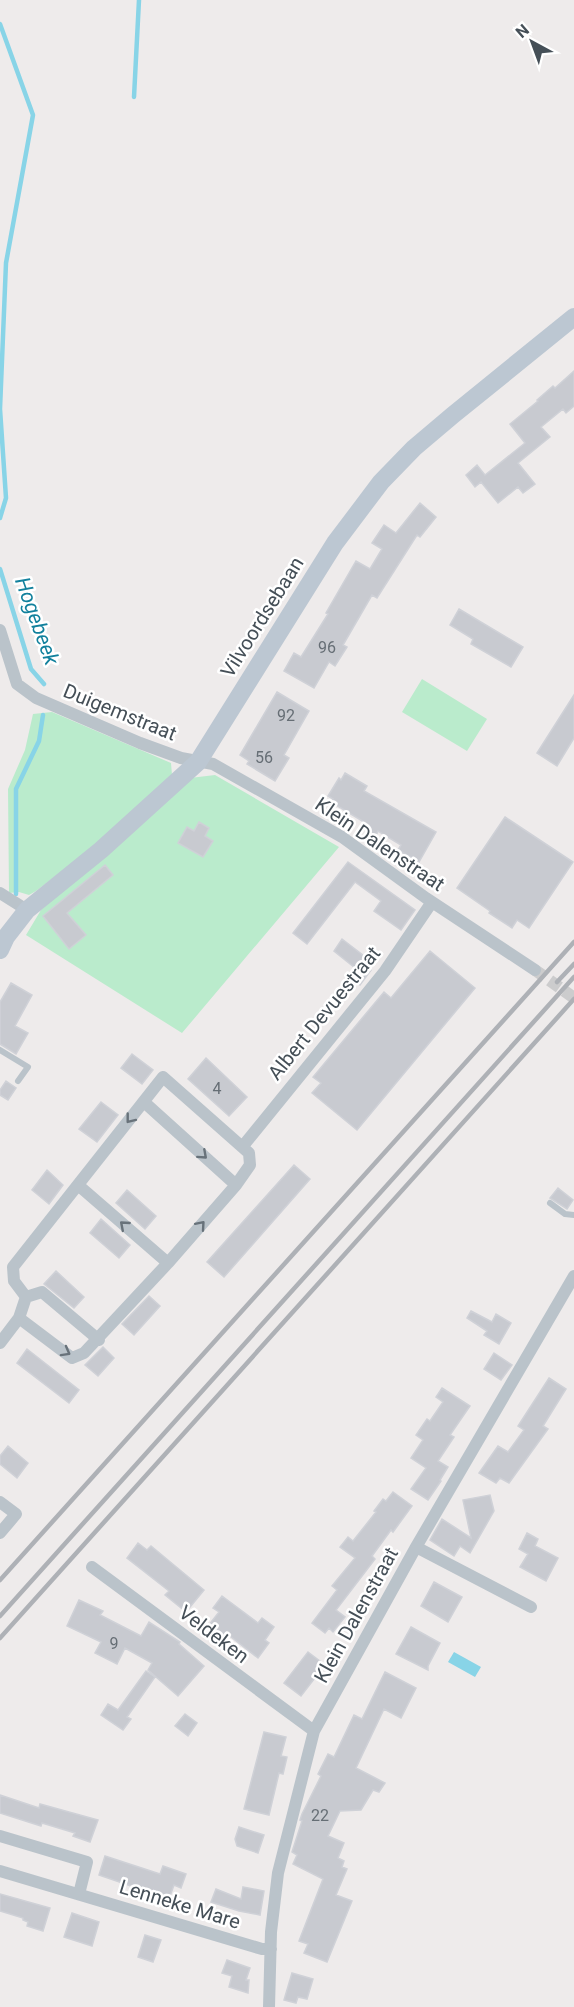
<svg xmlns="http://www.w3.org/2000/svg" width="574" height="2007" viewBox="0 0 574 2007" font-family="Roboto,sans-serif">
<style>
.green{fill:#baebcc}
.water{fill:#88d4e7}
.lines{fill:none;stroke-linecap:round;stroke-linejoin:round}
.stream{stroke:#88d4e7;stroke-width:4.5}
.building{fill:#c8cad0;stroke:#cfd1d7;stroke-width:1.5}
.street-tunnel{stroke:#cccccd;stroke-width:12;stroke-dasharray:12 6;stroke-linecap:butt}
.lane{stroke:#bac3ca;stroke-width:6}
.street{stroke:#bac3ca;stroke-width:12}
.secondary{stroke:#bcc7d2;stroke-width:18}
.rail{stroke:#aeb1b6;stroke-width:4.5}
.oneway{stroke:#68727a}
.labels{text-anchor:middle;dominant-baseline:central;stroke-width:5;stroke-linejoin:round;paint-order:stroke}
.number-label{font-size:16px;fill:#666e75}
.street-label{font-size:20px;fill:#454f57;stroke:#fff}
.water-label{font-size:21px;font-style:italic;fill:#12819d;stroke:#fff}
</style>
<rect width="100%" height="100%" fill="#eeebeb"/>
<!-- green -->
<path class="green" d="M422,679l65,40 -20,32 -65,-39z
M52,712l119,51 1,12 -71,66 -65,50 -7,4 -10,-3 -10,1 -1,-104 17,-39 8,-36z
M215,775l124,72 -157,186 -156,-98 15,-25 149,-132z"/>
<!-- water -->
<path class="water" d="M454,1652l27,15 -6,10 -27,-15z"/>
<g class="lines">
<!-- stream -->
<path class="stream" d="M0,24l33,91 -27,148 -6,146 6,89 -6,20
M134,97l5,-97
M0,569l31,100 13,15
M16,894v-105l23,-48 4,-26"/>
</g>
<!-- building -->
<path class="building" d="M574,371v35l-8,7 -3,-4 -22,18 9,10 -32,26 17,21 -12,9 -5,-6 -20,16 -17,-21 -6,5 -9,-12 11,-10 8,10 40,-32 -15,-19 28,-23 -1,-1 16,-14 2,2z
M420,503l16,14 -16,20 -3,-2 -40,63 -5,-3 -29,50 4,2 -12,19 -6,-4 -15,26 -30,-17 10,-18 7,4 27,-43 -2,-1 30,-52 14,8 12,-20 -10,-6 12,-18 12,8z
M459,609l64,38 -12,20 -40,-23 2,-5 -23,-14z
M277,692l32,19 -25,44 5,3 -14,23 -28,-17 2,-3 -9,-6z
M574,695v43l-17,28 -20,-13z
M345,773l22,13 -3,5 72,41 -17,30 -21,-12 3,-5 -23,-14 -2,5 -10,-6 3,-5 -38,-23 2,-3 -5,-3 11,-18 2,2z
M505,817l68,45 -44,66 -12,-8 -5,8 -23,-15 1,-2 -33,-23z
M199,822l10,6 -4,8 8,5 -10,16 -25,-14 9,-16 7,4z
M348,862l67,48 -14,20 -27,-19 7,-10 -26,-19 -48,62 -14,-11z
M105,865l8,10 -46,38 19,22 -17,14 -26,-33z
M342,939l22,17 -6,9 3,-4 10,9 -11,15 -12,-9 7,-8 -21,-17z
M430,951l45,37 -118,142 -45,-37 9,-10 -8,-6 71,-85 7,6z
M11,983l21,12 -17,31 13,7 -12,21 -16,-10v-42z
M132,1054l21,16 -11,14 -21,-16z
M206,1058l41,39 -18,19 -41,-37z
M6,1081l10,7 -8,12 -8,-5v-5z
M101,1102l17,13 -21,27 -18,-13z
M294,1165l16,14 -86,98 -17,-15z
M47,1170l16,15 -14,19 -17,-14z
M558,1188l15,12 -6,9 -17,-11z
M127,1190l29,26 -11,13 -29,-26z
M101,1219l29,26 -11,13 -29,-25z
M56,1271l28,26 -10,11 -30,-24z
M149,1296l11,10 -26,29 -12,-11z
M471,1311l21,11 4,-8 15,9 -12,21 -15,-9 3,-4 -20,-13z
M103,1347l11,11 -16,18 -13,-11z
M27,1349l52,41 -10,13 -52,-40z
M494,1353l18,12 -11,15 -17,-11z
M549,1378l17,11 -23,37 5,3 -39,54 -9,-5 -4,5 -17,-10 19,-27 10,6 16,-22 -6,-4z
M442,1388l28,18 -20,29 4,2 -16,24 10,6 -8,13 1,1 -13,19 -17,-11 15,-21 -15,-10 12,-18 -7,-5 11,-16 3,2 13,-19 -7,-5z
M8,1446l20,17 -11,15 -17,-14v-8z
M393,1492l19,14 -19,26 -2,-2 -19,26 3,3 -39,51 9,7 -12,15 -4,-4 -4,5 -13,-10 25,-33 -5,-4 23,-28 -15,-11 8,-10 5,4 23,-29 -2,-1 9,-12 3,2z
M490,1495l4,16 -24,42 -10,-7 -6,10 -24,-16 12,-21 29,19 -8,-38z
M527,1533l11,6 -3,7 23,12 -12,23 -26,-14 8,-13 -9,-5z
M138,1543l9,7 4,-4 53,44 -18,22 -21,-17 4,-4 -42,-33z
M434,1582l28,15 -14,25 -27,-16z
M222,1596l36,27 4,-5 12,9 -9,13 4,3 -11,15 -32,-25 -3,4 -15,-11 11,-14 -6,-4z
M79,1600l24,11 -3,4 41,21 8,-14 31,20 -1,2 25,22 -26,30 -30,-26 4,-7 -27,-15 -8,16 -22,-11 6,-11 -34,-16z
M411,1627l29,16 -12,23v4l-32,-16z
M308,1652l17,13 -24,31 -17,-13z
M146,1671l9,6 -28,40 4,2 -8,11 -22,-15 7,-11 10,6z
M385,1672l31,16 -15,30 -17,-9 -28,59 29,15 -6,9 -6,-2 -12,20 -21,1 -12,25 16,7 -6,15 6,3 -2,6 5,2 -11,26 16,6 -25,61 -23,-9 4,-9 -9,-3 24,-62 -30,-15 4,-9 -5,-3 10,-31 -2,-1 2,-6 19,-38 -3,-2 10,-20 6,3 20,-42 8,4z
M185,1714l12,9 -9,13 -13,-10z
M264,1732l22,5 -5,19 6,1 -4,17 -4,-1 -10,42 -25,-6z
M0,1795l39,13 1,-4 58,16 -8,22 -17,-6 2,-3 -33,-10 -1,3 -41,-13z
M239,1827l25,8 -6,18 -21,-7 -2,-7z
M105,1856l55,18 3,-8 23,8 -5,14 -7,-3 -5,14 -70,-24z
M243,1887l21,4 -4,24 -21,-4 -28,-9 5,-13 25,10z
M0,1894l50,14 -7,23 -16,-5 1,-4 -5,-2v-2l-23,-7z
M72,1913l27,9 -7,24 -28,-9z
M145,1935l16,5 -8,22 -15,-5z
M227,1960l23,8 -4,12h3l-1,13 -19,-6 3,-11 -10,-3z
M292,1973l21,6 -6,20 -9,-2 -2,6 -12,-3z"/>
<g class="lines">
<!-- street-tunnel -->
<path class="street-tunnel" d="M535,970l39,28"/>
<!-- lane -->
<path class="lane" d="M0,1050l28,17 -10,14
M550,1203l15,11 9,1"/>
<!-- street -->
<path class="street" d="M0,630l17,54 19,14 104,45 41,15 32,6 129,73 84,61 109,72
M0,893l27,17
M144,1102l92,83
M243,1146l142,-175 47,-69
M78,1185l90,78
M26,1297l16,-5 57,48
M0,1343l19,-25 7,-21 -12,-16 -1,-14 150,-190 86,76 1,12 -14,20 -68,78 -84,90 -12,5 -53,-40
M0,1502l16,12 -16,19
M416,1547l115,60
M92,1567l222,164
M0,1836l87,26 -8,32
M0,1871l262,78h9
M269,2007l2,-75 7,-59 36,-142 102,-184 158,-271"/>
<!-- secondary -->
<path class="secondary" d="M0,950l6,-13 21,-27 74,-60 97,-88 137,-219 46,-61 33,-34 39,-33 121,-98"/>
<!-- rail -->
<path class="rail" d="M557,982l17,-18
M0,1580l574,-638
M0,1616l574,-639
M0,1638l574,-639"/>
</g>
<!-- one-way arrows -->
<defs><path id="oneway-chevron" d="M-2-3.5L2.5 0L-2 3.5" fill="none" stroke-width="1.6" stroke-linecap="round" stroke-linejoin="round" transform="scale(1.5)"/></defs>
<g class="oneway">
<use href="#oneway-chevron" transform="translate(130 1119) rotate(128)"/>
<use href="#oneway-chevron" transform="translate(203 1155) rotate(42)"/>
<use href="#oneway-chevron" transform="translate(124 1225) rotate(-139)"/>
<use href="#oneway-chevron" transform="translate(201 1225) rotate(-49)"/>
<use href="#oneway-chevron" transform="translate(66 1352) rotate(29)"/>
</g>
<g class="labels">
<!-- number labels -->
<g class="number-label">
<text x="327" y="647">96</text>
<text x="286" y="715">92</text>
<text x="264" y="757">56</text>
<text x="217" y="1088">4</text>
<text x="114" y="1643">9</text>
<text x="320" y="1815">22</text>
</g>
<!-- street labels -->
<g class="street-label">
<text transform="translate(262 617) rotate(-58)">Vilvoordsebaan</text>
<text transform="translate(120 712) rotate(22)">Duigemstraat</text>
<text transform="translate(380 844) rotate(34)">Klein Dalenstraat</text>
<text transform="translate(324 1013) rotate(-51)">Albert Devuestraat</text>
<text transform="translate(356 1615) rotate(-61)">Klein Dalenstraat</text>
<text transform="translate(214 1634) rotate(37)">Veldeken</text>
<text transform="translate(180 1904) rotate(17)">Lenneke Mare</text>
</g>
<!-- water labels -->
<g class="water-label">
<text transform="translate(37 621) rotate(70)">Hogebeek</text>
</g>
</g>
<!-- north arrow -->
<g transform="translate(532 42) rotate(319)" stroke="#ffffff" stroke-width="4.5" paint-order="stroke">
<path d="M0-4.5L10 22L0 15L-10 22Z" fill="#454f57"/>
<text y="-9" font-size="16" font-weight="bold" text-anchor="middle" fill="#454f57">N</text>
</g>
</svg>
